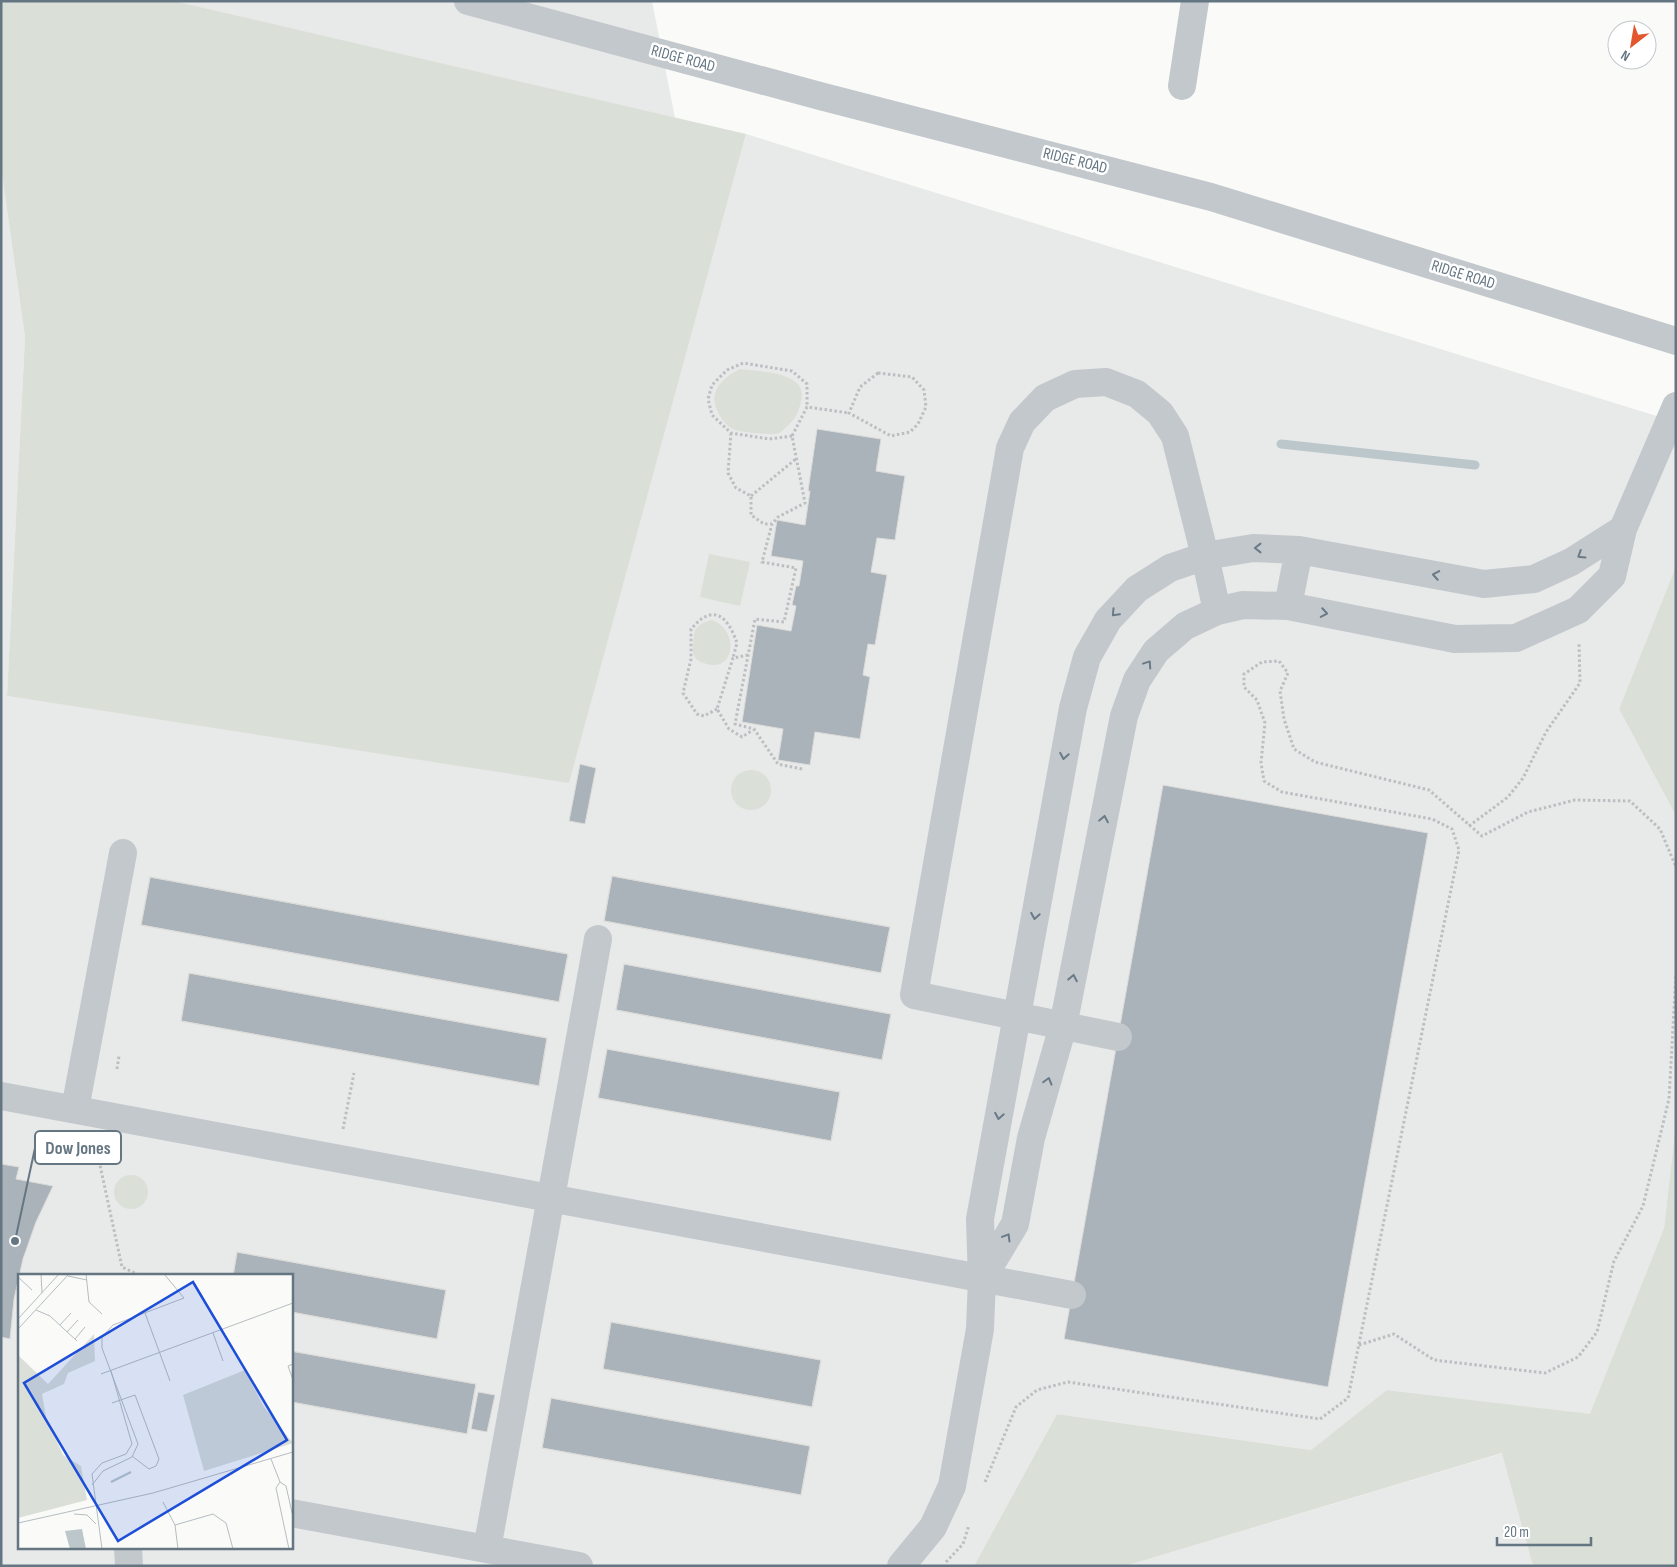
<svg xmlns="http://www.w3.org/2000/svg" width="1677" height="1567" viewBox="0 0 1677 1567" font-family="'Sofia Sans Condensed',sans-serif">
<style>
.built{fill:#e8e9e9;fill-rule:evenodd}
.green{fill:#dadfd7}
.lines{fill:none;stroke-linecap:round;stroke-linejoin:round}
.stream{stroke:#bbc7cb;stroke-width:9}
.building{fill:#aab3b9;stroke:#dcdcda}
.path{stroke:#bbbfc2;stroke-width:3;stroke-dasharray:2.5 2.5;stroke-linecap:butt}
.minor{stroke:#c3c8cc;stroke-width:28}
.oneway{stroke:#6a7a87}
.labels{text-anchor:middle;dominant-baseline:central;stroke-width:5;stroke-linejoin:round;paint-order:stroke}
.street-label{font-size:16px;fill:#657683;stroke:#fff}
.inset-river{fill:none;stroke:#bbc7cb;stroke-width:2.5}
.inset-road{fill:none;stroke:#b5bdc2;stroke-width:1}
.view{fill:#1d4ed8;fill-opacity:0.15;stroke:#1d4ed8;stroke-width:2.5}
.inset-edge{fill:none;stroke:#657683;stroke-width:2.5}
.leader{fill:none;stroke:#657683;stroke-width:2}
.callout-dot{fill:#657683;stroke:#fff;stroke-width:2}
.callout{fill:#fff;stroke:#657683;stroke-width:2}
.callout-label{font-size:18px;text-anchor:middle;font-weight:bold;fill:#657683}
</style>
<rect width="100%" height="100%" fill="#fafaf8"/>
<!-- built -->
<path class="built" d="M174,1h478l23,117z
M746,134l930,288v144l-57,143 57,107v307l-12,105 -74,187 -202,-25 -77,60 -254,-36 -83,152h-973v-1399l24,170 -18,359 562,86zM19,1276h272v272h-272z
M1503,1453l30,113h-408z"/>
<!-- green -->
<path class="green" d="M1,1h173l572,133 -177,649 -562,-87 18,-359 -24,-170z
M740,369c20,3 69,2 61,32 -3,14 -6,18 -17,28 -3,3 -5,5 -10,5 -6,1 -35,-2 -41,-5 -6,-3 -10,-8 -13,-13 -14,-23 1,-37 20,-47z
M709,554l41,8 -10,44 -40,-9z
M1676,566v250l-57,-107z
M712,620c29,11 22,55 -8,43 -5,-1 -9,-4 -11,-10 -1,-6 1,-16 2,-23l7,-7z
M731 790a20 20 0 1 1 40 0a20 20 0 1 1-40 0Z
M1676,1123v443h-143l-31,-113 -377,113h-151l83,-152 254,36 76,-60 203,24 74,-186z
M114 1192a17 17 0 1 1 34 0a17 17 0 1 1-34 0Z"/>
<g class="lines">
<!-- stream -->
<path class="stream" d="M1281,444l194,21"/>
</g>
<!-- building -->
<path class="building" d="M817,429l64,10 -5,32 29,5 -10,64 -18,-2 -6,34 16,3 -12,70 -7,-1 -5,31 7,2 -10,62 -45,-7 -5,33 -32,-5 5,-31 -41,-7 15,-97 34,6 5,-25 -4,-1 4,-19h3l4,-25 -32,-5 6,-36 28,5 5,-34h-2z
M580,764l16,4 -11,56 -16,-3z
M1163,785l265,48 -100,554 -264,-48z
M612,876l278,51 -9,46 -277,-52z
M612,876l278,51 -9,46 -277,-52z
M150,877l418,77 -9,48 -418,-77z
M150,877l418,77 -9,48 -418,-77z
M624,964l267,50 -9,46 -266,-50z
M624,964l267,50 -9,46 -266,-50z
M189,973l358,65 -8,48 -358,-65z
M189,973l358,65 -8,48 -358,-65z
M607,1049l233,43 -9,49 -233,-43z
M607,1049l233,43 -9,49 -233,-43z
M1,1164l18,3 -3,12 37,7 -17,36 -13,37 -9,40 -4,40 -9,-2z
M237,1252l209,38 -9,49 -146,-27v-36h-58z
M237,1252l209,38 -9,49 -146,-27v-36h-58z
M611,1322l210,38 -9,47 -209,-38z
M611,1322l210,38 -9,47 -209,-38z
M291,1351l185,33 -9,50 -176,-32z
M291,1351l185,33 -9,50 -176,-32z
M478,1392l17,3 -8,37 -16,-3z
M551,1398l259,48 -9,49 -259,-47z
M551,1398l259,48 -9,49 -259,-47z"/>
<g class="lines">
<!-- path -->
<path class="path" d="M878,373l34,4 12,13 2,17 -8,17 -8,8 -19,4 -42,-23 11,-26z
M731,433l-3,40 8,15 15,8v19l13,9h8
M792,436l-23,3 -38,-6 -19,-18 -4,-16 4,-14 15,-15 16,-7 49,8 15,13v23
M751,496l46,-38
M748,655l-15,3 -16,51 12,20 13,8 11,-7
M717,709l-13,7 -7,-2 -14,-21 8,-34v-30c4,-4 8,-9 12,-11 19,-12 29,11 34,25l-4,15
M802,769l-24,-5 -24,-35 -19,-5 20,-105 29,3 12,-54 -34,-6 10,-38 6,-7 27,-14 -13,-67 15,-29 42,6
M1469,826l39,-29 15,-19 23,-46 34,-49 -1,-40
M117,1069l2,-13
M343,1129l11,-56
M98,1156l24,111 19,9
M1359,1345l35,-11 40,26 111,13 33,-16 19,-25 17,-71 29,-55 26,-107 7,-125
M985,1482l31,-75 21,-17 31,-8 252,37 28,-21 111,-548 -7,-21 -20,-10 -150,-27 -18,-11 -3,-18 4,-40 -8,-23 -13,-13v-13l18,-12 17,-1 9,12 -8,18 4,28 10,30 21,13 114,28 53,46 46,-24 47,-12 55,1 30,28 16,38
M946,1562l17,-18 6,-19"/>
<!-- minor -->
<path class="minor" d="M468,1l352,95 391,101 465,144
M1182,86l13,-85
M1288,606l11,-56
M1118,1037l-204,-42 96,-547 12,-26 23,-24 30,-14 31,-2 31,12 23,19 15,23 30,120 12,55
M1,1096l1071,199
M75,1109l48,-256
M982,1279l33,-55 16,-86 32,-112 61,-310 13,-36 19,-29 29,-25 32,-15 26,-6 45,1 167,33 61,-1 62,-28 34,-34 11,-47 53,-123
M291,1513l288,53
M128,1548l1,18
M487,1549l111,-610
M901,1566l32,-39 19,-41 28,-157 2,-50 -2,-60 93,-511 14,-51 21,-37 29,-31 33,-21 35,-12 48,-8 46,2 185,34 50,-5 37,-17 52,-33"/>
</g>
<!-- one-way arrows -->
<defs><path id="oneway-chevron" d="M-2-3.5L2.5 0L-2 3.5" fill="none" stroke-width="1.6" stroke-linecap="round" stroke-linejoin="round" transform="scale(1.25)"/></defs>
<g class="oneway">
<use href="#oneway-chevron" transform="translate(1258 548) rotate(-180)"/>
<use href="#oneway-chevron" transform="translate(1581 555) rotate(148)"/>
<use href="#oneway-chevron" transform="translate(1436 575) rotate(-170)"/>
<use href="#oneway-chevron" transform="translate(1115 613) rotate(133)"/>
<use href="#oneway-chevron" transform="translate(1324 613) rotate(10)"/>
<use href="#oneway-chevron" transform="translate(1148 664) rotate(-56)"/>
<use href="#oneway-chevron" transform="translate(1064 756) rotate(100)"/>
<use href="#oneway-chevron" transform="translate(1104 819) rotate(-79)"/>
<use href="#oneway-chevron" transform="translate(1035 916) rotate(100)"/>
<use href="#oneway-chevron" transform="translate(1073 978) rotate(-79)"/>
<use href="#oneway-chevron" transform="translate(1048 1081) rotate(-74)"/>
<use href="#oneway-chevron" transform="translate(999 1116) rotate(100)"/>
<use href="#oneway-chevron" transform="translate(1007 1237) rotate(-59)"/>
</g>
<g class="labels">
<!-- street labels -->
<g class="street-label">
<text transform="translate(683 59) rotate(15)">RIDGE ROAD</text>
<text transform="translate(1075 161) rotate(14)">RIDGE ROAD</text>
<text transform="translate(1463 275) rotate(17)">RIDGE ROAD</text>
</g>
</g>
<!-- overview -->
<g transform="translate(18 1274)">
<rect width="275" height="275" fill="#fafaf8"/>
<path d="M76,60l1,27 -27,12 -4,11 -22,10 4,23 17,38 18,11 6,34 -69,18v-163l30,29zM227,96l19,37 29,36 -89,28 -21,-76z" fill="#dadfd7"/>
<path d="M64,255l4,20h-16l-5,-18z" fill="#bbc7cb"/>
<path class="inset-river" d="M93,208l20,-10"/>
<path class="inset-road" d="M23,0l1,19M68,0l3,28 13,12M50,2l19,4M0,3l14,13M18,36l14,6 27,25M127,39l25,68M0,45l41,-45M42,51l11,-12M0,55l51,-55M49,58l11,-12M195,59l10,28M57,65l10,-12M275,90l-5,2 5,14M83,100l192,-71M94,129l23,-8 24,64 -3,7 -7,3 -17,-13M253,185l9,23 -4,6 13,61M262,208l6,4 7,31M74,211l11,-14 29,-14 6,-13 -36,-96v-11l11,-12 71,-27 -20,-24M145,228l12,23M56,240l13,1 9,9M0,249l135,-30 140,-41M84,275l-10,-75 10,-11 24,-9 6,-10 -21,-73M160,275l-3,-24 38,-11 13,9 7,26"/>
<path class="view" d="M175,8l94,158 -169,101 -94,-158z"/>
<rect width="275" height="275" class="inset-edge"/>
</g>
<!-- callouts -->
<path class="leader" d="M15 1241L35 1148"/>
<circle class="callout-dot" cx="15" cy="1241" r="5"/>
<rect class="callout" x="35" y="1131" width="86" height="33" rx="5"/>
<g class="callout-label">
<text x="78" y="1154">Dow Jones</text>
</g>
<!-- border -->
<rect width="1677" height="1567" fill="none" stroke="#657683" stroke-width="5"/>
<!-- north arrow -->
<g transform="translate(1632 45) rotate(211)"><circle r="24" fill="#ffffff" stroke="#c1c8cd"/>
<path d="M0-4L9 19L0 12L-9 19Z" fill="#e4572e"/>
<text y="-8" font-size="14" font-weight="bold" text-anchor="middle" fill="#657683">N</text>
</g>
<!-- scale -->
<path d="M1497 1537v8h94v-8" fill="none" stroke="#657683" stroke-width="2.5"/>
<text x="1504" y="1537" font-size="15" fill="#657683" stroke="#ffffff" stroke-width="4" paint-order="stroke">20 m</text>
</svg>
